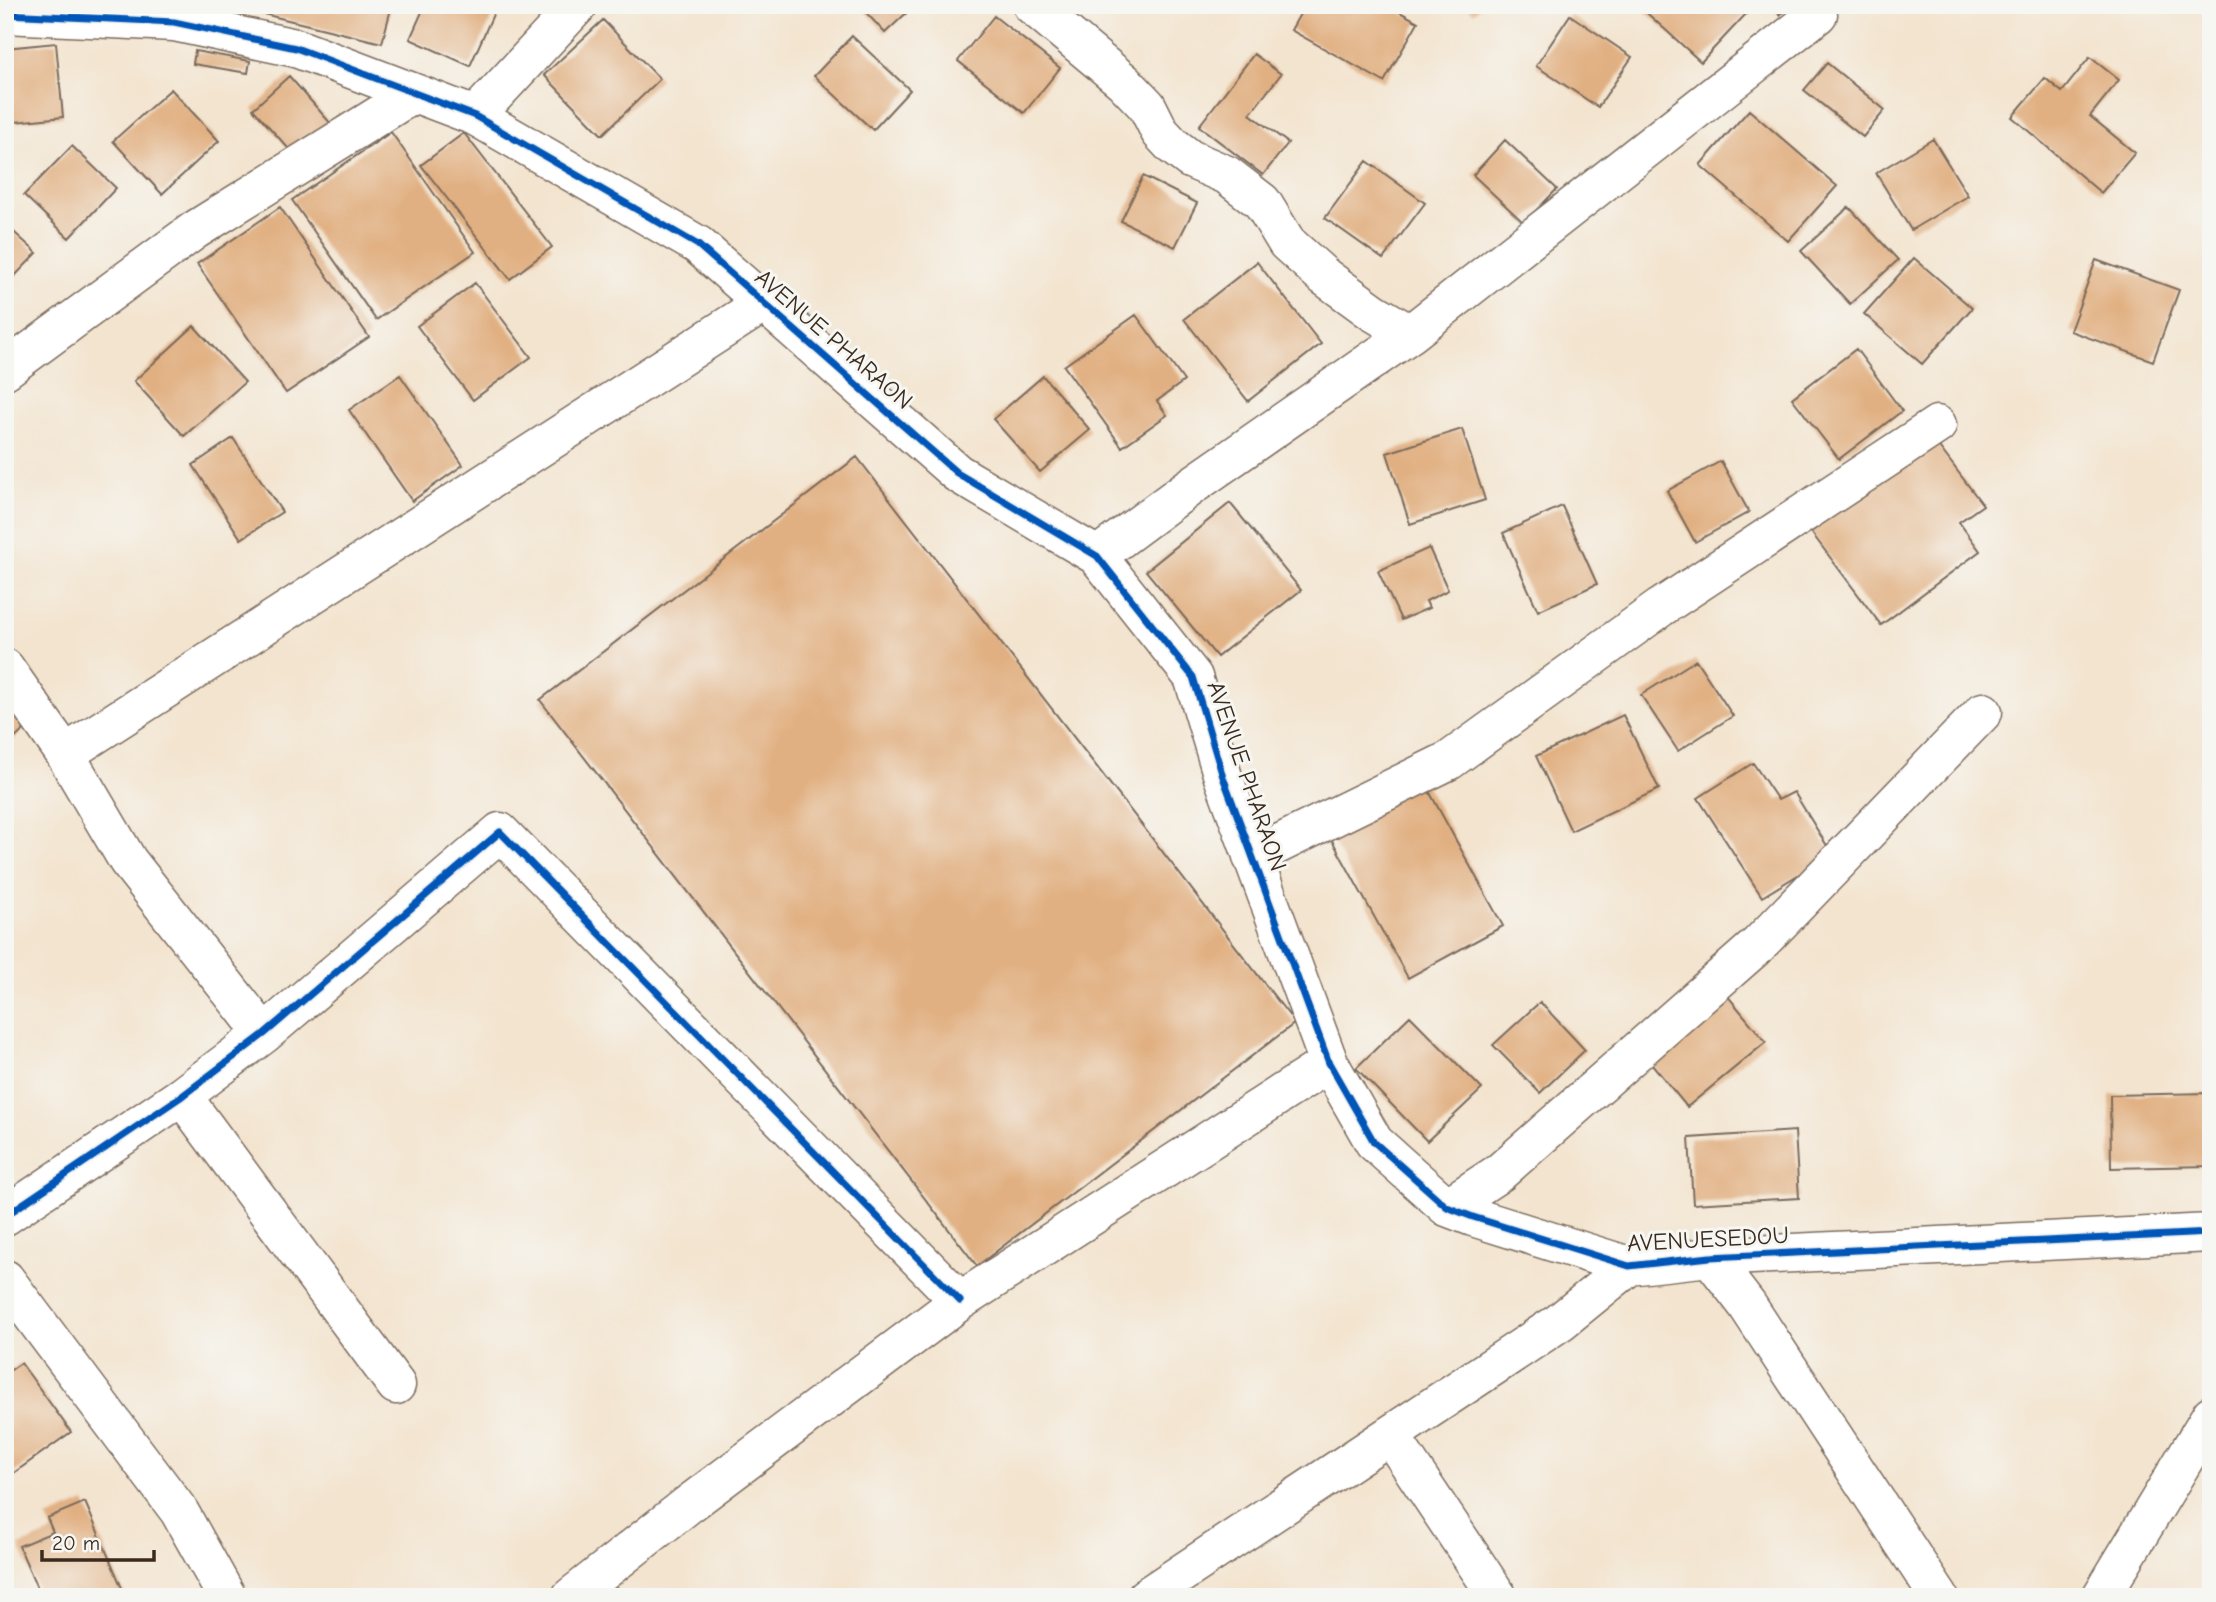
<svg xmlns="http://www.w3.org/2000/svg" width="2216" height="1602" viewBox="0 0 2216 1602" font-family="'Comic Neue',sans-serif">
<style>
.building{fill:#e1b082}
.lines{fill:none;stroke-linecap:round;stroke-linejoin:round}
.minor-casing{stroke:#7b6b5c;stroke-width:41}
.minor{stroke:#fff;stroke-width:38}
.cycleway-casing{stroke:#f6f6f2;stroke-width:11}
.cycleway{stroke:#0057b8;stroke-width:7}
.labels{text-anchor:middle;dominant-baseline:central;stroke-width:6;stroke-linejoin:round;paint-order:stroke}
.street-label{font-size:24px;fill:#3b2a1e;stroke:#f6f6f2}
</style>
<rect width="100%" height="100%" fill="#f6f6f2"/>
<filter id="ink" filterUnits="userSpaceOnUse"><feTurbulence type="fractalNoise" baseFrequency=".0143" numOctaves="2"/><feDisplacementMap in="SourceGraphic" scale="14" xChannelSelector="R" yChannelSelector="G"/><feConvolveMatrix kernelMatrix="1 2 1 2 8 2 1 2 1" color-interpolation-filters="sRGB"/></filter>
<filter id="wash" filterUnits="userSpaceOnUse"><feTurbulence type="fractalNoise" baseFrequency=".00686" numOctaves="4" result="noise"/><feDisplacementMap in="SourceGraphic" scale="28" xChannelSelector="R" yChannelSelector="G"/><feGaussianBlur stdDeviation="1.57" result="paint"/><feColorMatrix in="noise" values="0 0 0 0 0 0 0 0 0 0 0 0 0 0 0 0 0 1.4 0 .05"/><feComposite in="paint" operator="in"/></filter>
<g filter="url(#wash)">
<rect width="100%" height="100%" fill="#f3e4cf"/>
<g id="blocks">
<!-- building -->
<path class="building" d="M252,5h140l-10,38 -131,-32z
M425,5h59l11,5 -25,56 -60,-27z
M859,5h56l-30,28z
M1305,5h82l31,17 -34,60 -93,-52z
M1465,5h16l-7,8z
M1638,5h98l10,9 -45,48z
M1769,5h19l-8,10z
M1570,15l62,42 -34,50 -62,-41z
M994,16l66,52 -36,45 -66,-52z
M603,20l57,59 -58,56 -58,-60z
M852,36l58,54 -37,40 -59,-54z
M56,43l7,74 -58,6v-75z
M195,51l55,10 -2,12 -55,-9z
M1254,54l27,20 -31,40 38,29 -25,32 -64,-49z
M2090,57l29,23 -29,36 45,37 -34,40 -89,-76 33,-39 17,14z
M1827,63l58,47 -22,27 -59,-47z
M289,76l43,49 -36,32 -43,-48z
M171,89l48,52 -57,53 -49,-53z
M1749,110l88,76 -49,55 -88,-76z
M391,132l84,120 -99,68 -84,-120z
M464,133l88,114 -42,32 -89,-114z
M1933,139l35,57 -57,34 -35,-57z
M1505,140l52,49 -33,34 -51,-48z
M72,146l44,42 -47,50 -45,-43z
M1367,161l58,42 -42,56 -58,-41z
M1143,176l54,27 -22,44 -54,-26z
M280,207l89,130 -83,56 -89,-129z
M1849,207l49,53 -48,44 -49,-53z
M5,224l32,29 -32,33z
M1914,258l58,50 -50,56 -58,-50z
M2096,260l83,30 -26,71 -83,-30z
M1257,262l64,82 -73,57 -64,-82z
M475,283l56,74 -58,43 -56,-74z
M1136,315l48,66 -27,20 10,14 -45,32 -58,-81z
M194,326l51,56 -61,54 -50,-55z
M1856,349l46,62 -63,48 -47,-61z
M400,375l63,90 -51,36 -63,-91z
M1043,376l47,54 -50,42 -47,-53z
M1462,429l23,71 -75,24 -23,-71z
M233,438l49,74 -41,27 -48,-74z
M1934,440l49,65 -24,17 21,29 -99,74 -70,-93z
M857,457l438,566 -318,243 -437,-566z
M1721,461l28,51 -54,30 -28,-51z
M1230,503l71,87 -84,67 -71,-86z
M1562,506l35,78 -59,27 -35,-78z
M1429,548l19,42 -22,11 3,7 -28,12 -23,-49z
M1696,660l37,56 -55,35 -37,-56z
M5,689l30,30 -30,29z
M1623,715l36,74 -88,42 -35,-75z
M1753,763l25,37 16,-8 38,62 -70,43 -64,-99z
M1424,782l79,144 -95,52 -80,-145z
M1726,994l40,48 -79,65 -40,-49z
M1540,1002l45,48 -45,43 -47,-48z
M1410,1016l72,73 -55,52 -71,-73z
M2211,1093v73l-100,2 -1,-73z
M1795,1131l4,67 -106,6 -4,-66z
M21,1363l50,69 -63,45 -3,-4v-99z
M85,1502l40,93 -5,2h-79l-22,-51 34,-14 -6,-14z"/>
</g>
</g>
<g filter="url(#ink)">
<use href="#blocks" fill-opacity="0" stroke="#7b6b5c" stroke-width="2"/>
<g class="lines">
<!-- minor casing -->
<g class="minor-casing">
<path id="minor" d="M1032,5l92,77 23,24 13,26 13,14 17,13 37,16 35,27 25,41 38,34 48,35 37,22
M5,14l169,8 122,26 179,68 223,129 259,228 140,83 96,121 30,100 106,286 45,79 73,65 26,10 156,49 81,-9 501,-24
M475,116l103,-111
M5,370l190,-140 218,-136
M1097,556l93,-69 220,-153 408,-320
M5,668l60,86
M1252,857l198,-97 210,-152 277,-183
M264,1034l-136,-173 -63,-107 699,-451
M182,1096l214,289
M1447,1207l52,-34 259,-228 225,-233
M5,1216l177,-120 82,-62 236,-202 460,469
M1710,1257l37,48 192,292
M5,1279l174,232 48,86
M1390,1435l108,162
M571,1597l118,-93 271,-203 369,-238
M1146,1597l414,-275 69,-56
M2101,1597l110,-182"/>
</g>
<!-- minor -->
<use href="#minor" class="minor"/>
<!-- cycleway casing -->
<g class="cycleway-casing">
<path id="cycleway" d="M5,14l169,8 122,26 179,68 223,129 259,228 140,83 96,121 30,100 106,286 45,79 73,65 26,10 156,49 81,-9 501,-24
M5,1216l177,-120 82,-62 236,-202 460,469"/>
</g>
<!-- cycleway -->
<use href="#cycleway" class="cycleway"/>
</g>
</g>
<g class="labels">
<!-- street labels -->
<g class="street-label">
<text transform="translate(834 339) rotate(41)">AVENUE PHARAON</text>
<text transform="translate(1247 776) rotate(71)">AVENUE PHARAON</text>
<text transform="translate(1708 1239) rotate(-3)">AVENUESEDOU</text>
</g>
</g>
<!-- margin -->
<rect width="2216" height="1602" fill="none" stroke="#f6f6f2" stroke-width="28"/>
<!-- scale -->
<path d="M42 1550v10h112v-10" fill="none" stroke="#3b2a1e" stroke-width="3.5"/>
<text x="52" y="1550" font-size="21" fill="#3b2a1e" stroke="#f6f6f2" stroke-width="5" paint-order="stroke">20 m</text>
</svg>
